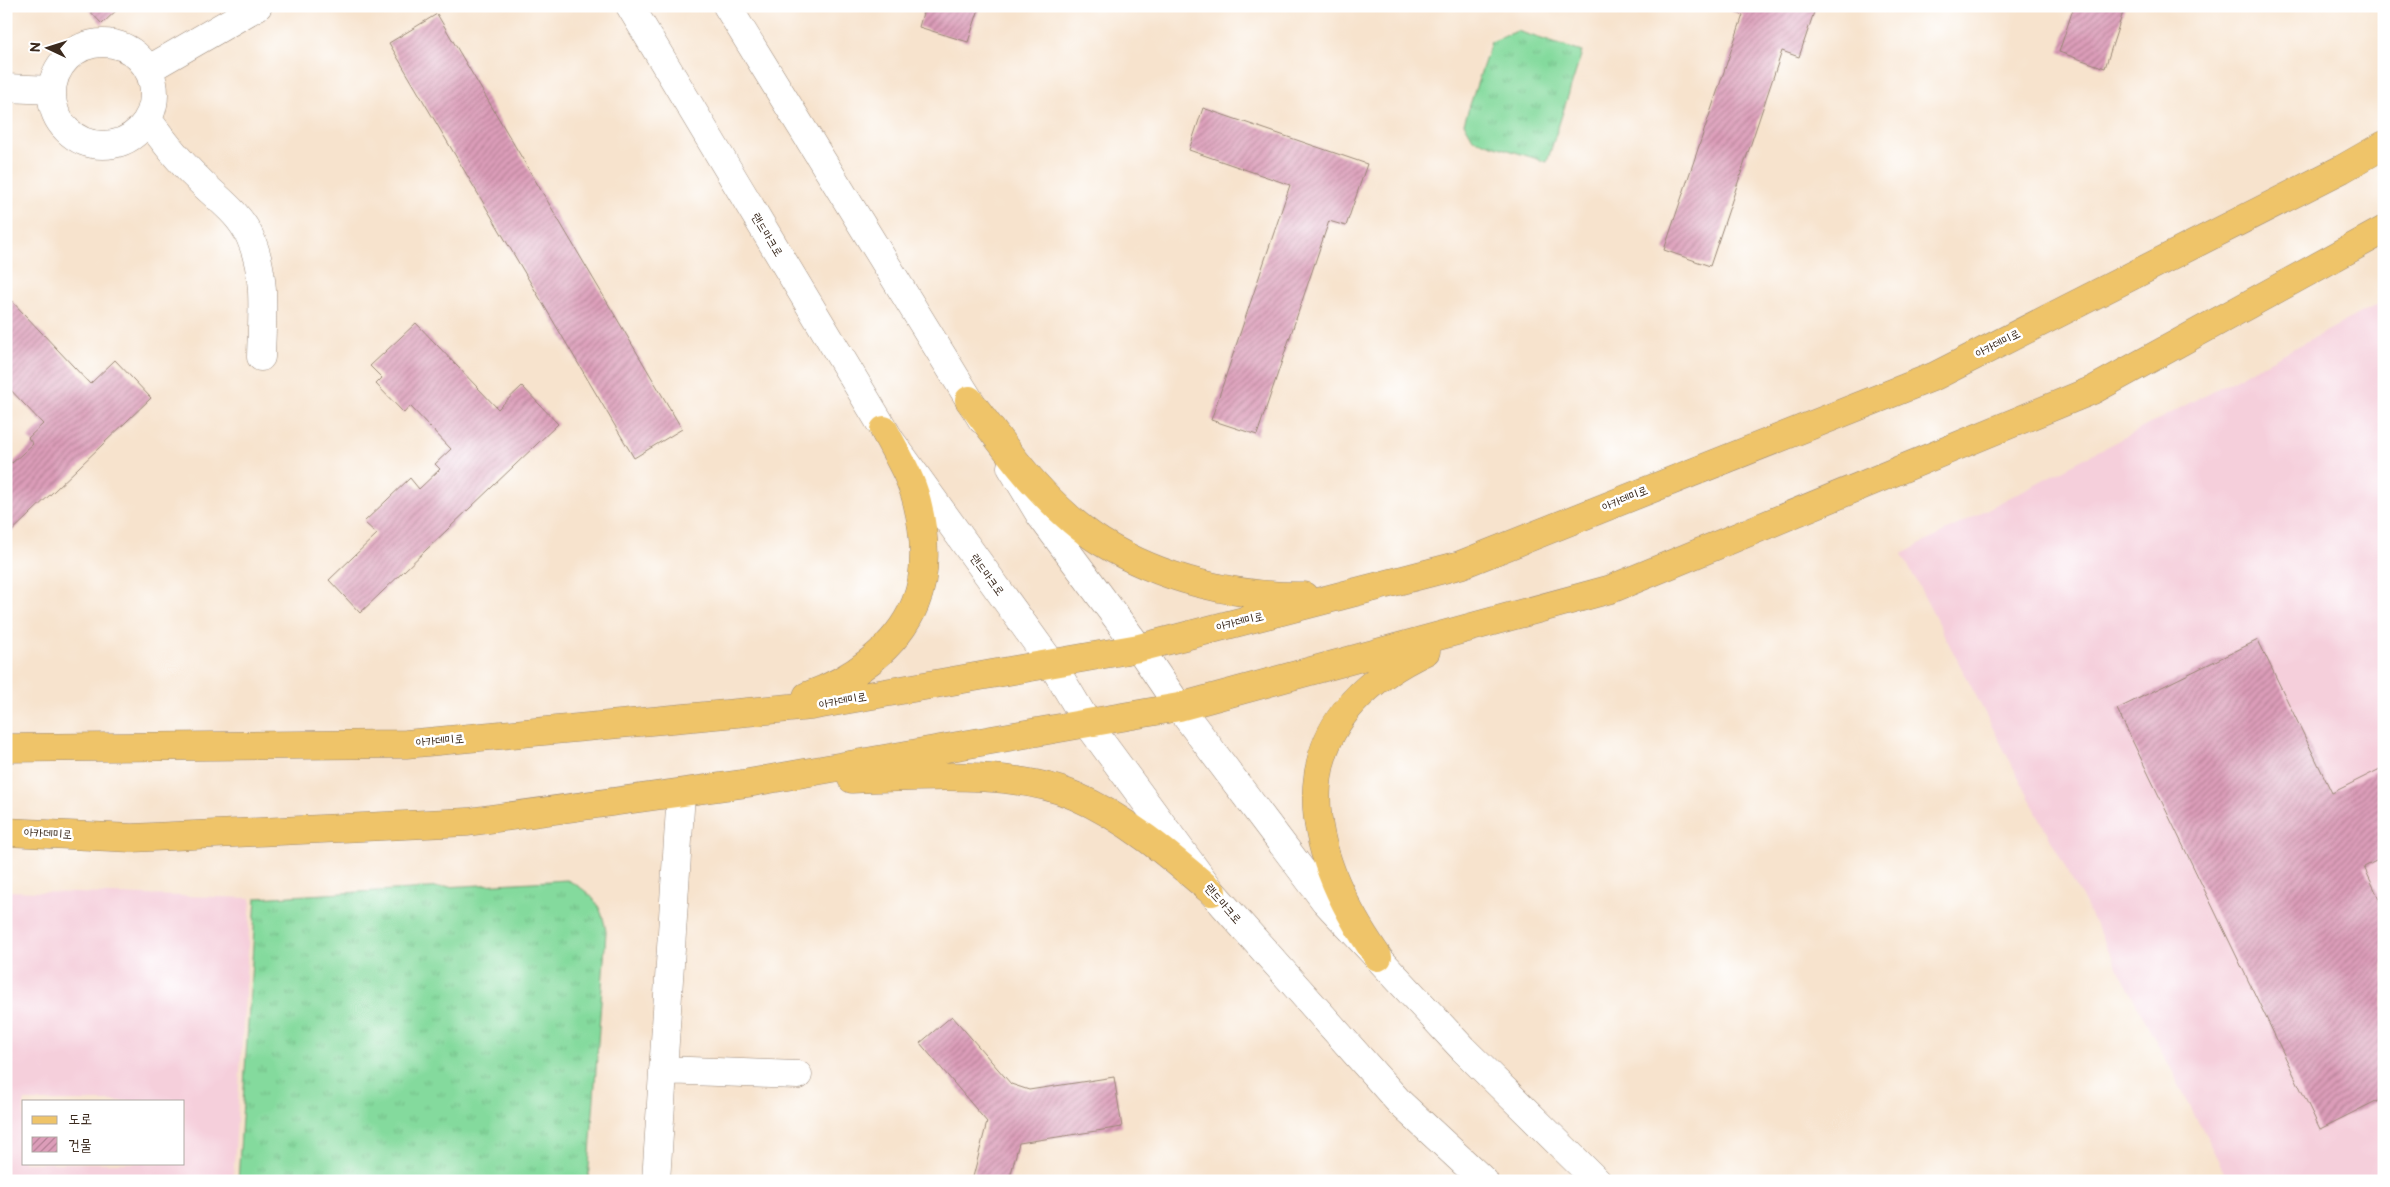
<svg xmlns="http://www.w3.org/2000/svg" width="2390" height="1187" viewBox="0 0 2390 1187" font-family="'Balsamiq Sans','Poor Story',sans-serif">
<style>
.built{fill:#f5cfdb;fill-rule:evenodd}
.grass{fill:url(#grass-tufts);stroke:#60825e}
.building{fill:url(#building-hatch)}
.lines{fill:none;stroke-linecap:round;stroke-linejoin:round}
.minor-casing{stroke:#998676;stroke-width:29}
.major-casing{stroke:#998676;stroke-width:29}
.minor{stroke:#fff;stroke-width:28}
.major{stroke:#efc469;stroke-width:28}
.labels{text-anchor:middle;dominant-baseline:central;stroke-width:5;stroke-linejoin:round;paint-order:stroke}
.street-label{font-size:12px;fill:#3b2a1e;stroke:#fff}
</style>
<defs>
<pattern id="grass-tufts" width="24" height="20" patternUnits="userSpaceOnUse" patternTransform="scale(1.25)"><rect width="24" height="20" fill="#84da9d"/><path d="M3 7l-1-3M5 7V3M7 7l1-3M15 17l-1-3M17 17v-4M19 17l1-3" fill="none" stroke="#73bb87"/></pattern>
<pattern id="building-hatch" width="6" height="6" patternUnits="userSpaceOnUse" patternTransform="scale(1.25)"><rect width="6" height="6" fill="#dc9db9"/><path d="M-1 1l2-2M0 6l6-6M5 7l2-2" fill="none" stroke="#b48096"/></pattern>
</defs>
<rect width="100%" height="100%" fill="#fff"/>
<filter id="ink" filterUnits="userSpaceOnUse"><feTurbulence type="fractalNoise" baseFrequency=".02" numOctaves="2"/><feDisplacementMap in="SourceGraphic" scale="10" xChannelSelector="R" yChannelSelector="G"/><feConvolveMatrix kernelMatrix="1 2 1 2 8 2 1 2 1" color-interpolation-filters="sRGB"/></filter>
<filter id="wash" filterUnits="userSpaceOnUse"><feTurbulence type="fractalNoise" baseFrequency=".0096" numOctaves="4" result="noise"/><feDisplacementMap in="SourceGraphic" scale="20" xChannelSelector="R" yChannelSelector="G"/><feGaussianBlur stdDeviation="1.12" result="paint"/><feColorMatrix in="noise" values="0 0 0 0 0 0 0 0 0 0 0 0 0 0 0 0 0 1.4 0 .05"/><feComposite in="paint" operator="in"/></filter>
<g filter="url(#wash)">
<rect width="100%" height="100%" fill="#f7e3cd"/>
<!-- built -->
<path class="built" d="M2384,301v880h-155l-327,-627z
M6,891l245,7 -18,283h-227zM24,1101h160v62h-160z"/>
<!-- grass -->
<path class="grass" d="M1517,31l65,21 -35,110 -74,-23 -9,-16 27,-81z
M567,880c25,12 35,25 39,52l-18,249h-350l18,-283z"/>
<g id="blocks">
<!-- building -->
<path class="building" d="M85,6h36l-19,18z
M925,6h55l-12,36 -49,-15z
M1718,6h98l-17,51 -17,-6 -72,215 -46,-16 79,-235z
M2074,6h51l-20,62 -46,-16z
M437,14l245,415 -48,29 -245,-415z
M1203,108l164,56 -21,62 -17,-5 -72,214 -46,-15 79,-235 -101,-35z
M8,297l82,87 25,-24 36,38 -145,139v-80l6,6 21,-19 -5,-6 15,-14 -37,-39v-86z
M416,323l82,86 24,-23 36,38 -198,189 -31,-33 48,-46 -13,-12 46,-44 9,11 21,-20 -5,-5 16,-15 -41,-43 -6,7 -28,-29 6,-6 -12,-12z
M2258,640l74,153 52,-26v90l-20,10 20,42v188l-64,32 -203,-420z
M952,1016l59,68 18,6 85,-13 8,50 -103,16 -10,38h-37l15,-59 -67,-79z"/>
</g>
</g>
<g filter="url(#ink)">
<use href="#blocks" fill-opacity="0" stroke="#998676" stroke-width="1"/>
<g class="lines">
<!-- minor casing -->
<g class="minor-casing">
<path id="minor" d="M630,6l261,435 161,223 36,60 124,168 188,211 84,78
M727,6l255,414
M52 94a51 51 0 1 1 102 0a51 51 0 1 1-102 0Z
M149,69l109,-63
M6,88l46,2
M148,120c15,20 30,40 49,58 18,19 42,34 53,59 17,38 12,80 11,120
M1011,467l29,48 99,133 40,59 146,194 138,148 134,132
M663,1070l135,5
M656,1181l25,-388"/>
</g>
<!-- major casing -->
<g class="major-casing">
<path id="major" d="M969,400c22,28 42,58 66,84 19,21 42,43 66,58 60,37 133,55 203,54
M807,696c43,-15 90,-48 108,-92 13,-30 10,-70 2,-102 -6,-25 -21,-49 -33,-72
M6,748l400,-4 405,-38 328,-58 321,-83 475,-189 407,-207 42,-24
M852,779c66,-2 162,-10 223,17 51,22 95,60 137,96
M6,832l126,6 336,-16 280,-39 431,-76 432,-118 482,-199 291,-160
M1378,957c-80,-115 -99,-237 48,-306"/>
</g>
<!-- minor -->
<use href="#minor" class="minor"/>
<!-- major -->
<use href="#major" class="major"/>
</g>
</g>
<g class="labels">
<!-- street labels -->
<g class="street-label">
<text transform="translate(767 235) rotate(59)">랜드마크로</text>
<text transform="translate(1998 344) rotate(-27)">아카데미로</text>
<text transform="translate(1625 499) rotate(-22)">아카데미로</text>
<text transform="translate(987 575) rotate(54)">랜드마크로</text>
<text transform="translate(1240 622) rotate(-14)">아카데미로</text>
<text transform="translate(843 701) rotate(-10)">아카데미로</text>
<text transform="translate(440 741) rotate(-5)">아카데미로</text>
<text transform="translate(48 834) rotate(3)">아카데미로</text>
<text transform="translate(1223 904) rotate(49)">랜드마크로</text>
</g>
</g>
<!-- margin -->
<rect width="2390" height="1187" fill="none" stroke="#fff" stroke-width="25"/>
<!-- legend -->
<rect x="22" y="1100" width="162" height="65" fill="#ffffff" stroke="#b1aaa5"/>
<rect x="32" y="1116" width="25" height="8" fill="#efc469" stroke="#b1aaa5"/>
<text x="68" y="1124" font-size="15" fill="#3b2a1e">도로</text>
<rect x="32" y="1137" width="25" height="15" fill="url(#building-hatch)" stroke="#b1aaa5"/>
<text x="68" y="1150" font-size="15" fill="#3b2a1e">건물</text>
<!-- north arrow -->
<g transform="translate(48 48) rotate(274)" stroke="#ffffff" stroke-width="4" paint-order="stroke">
<path d="M0-4L9 19L0 12L-9 19Z" fill="#3b2a1e"/>
<text y="-8" font-size="14" font-weight="bold" text-anchor="middle" fill="#3b2a1e">N</text>
</g>
</svg>
